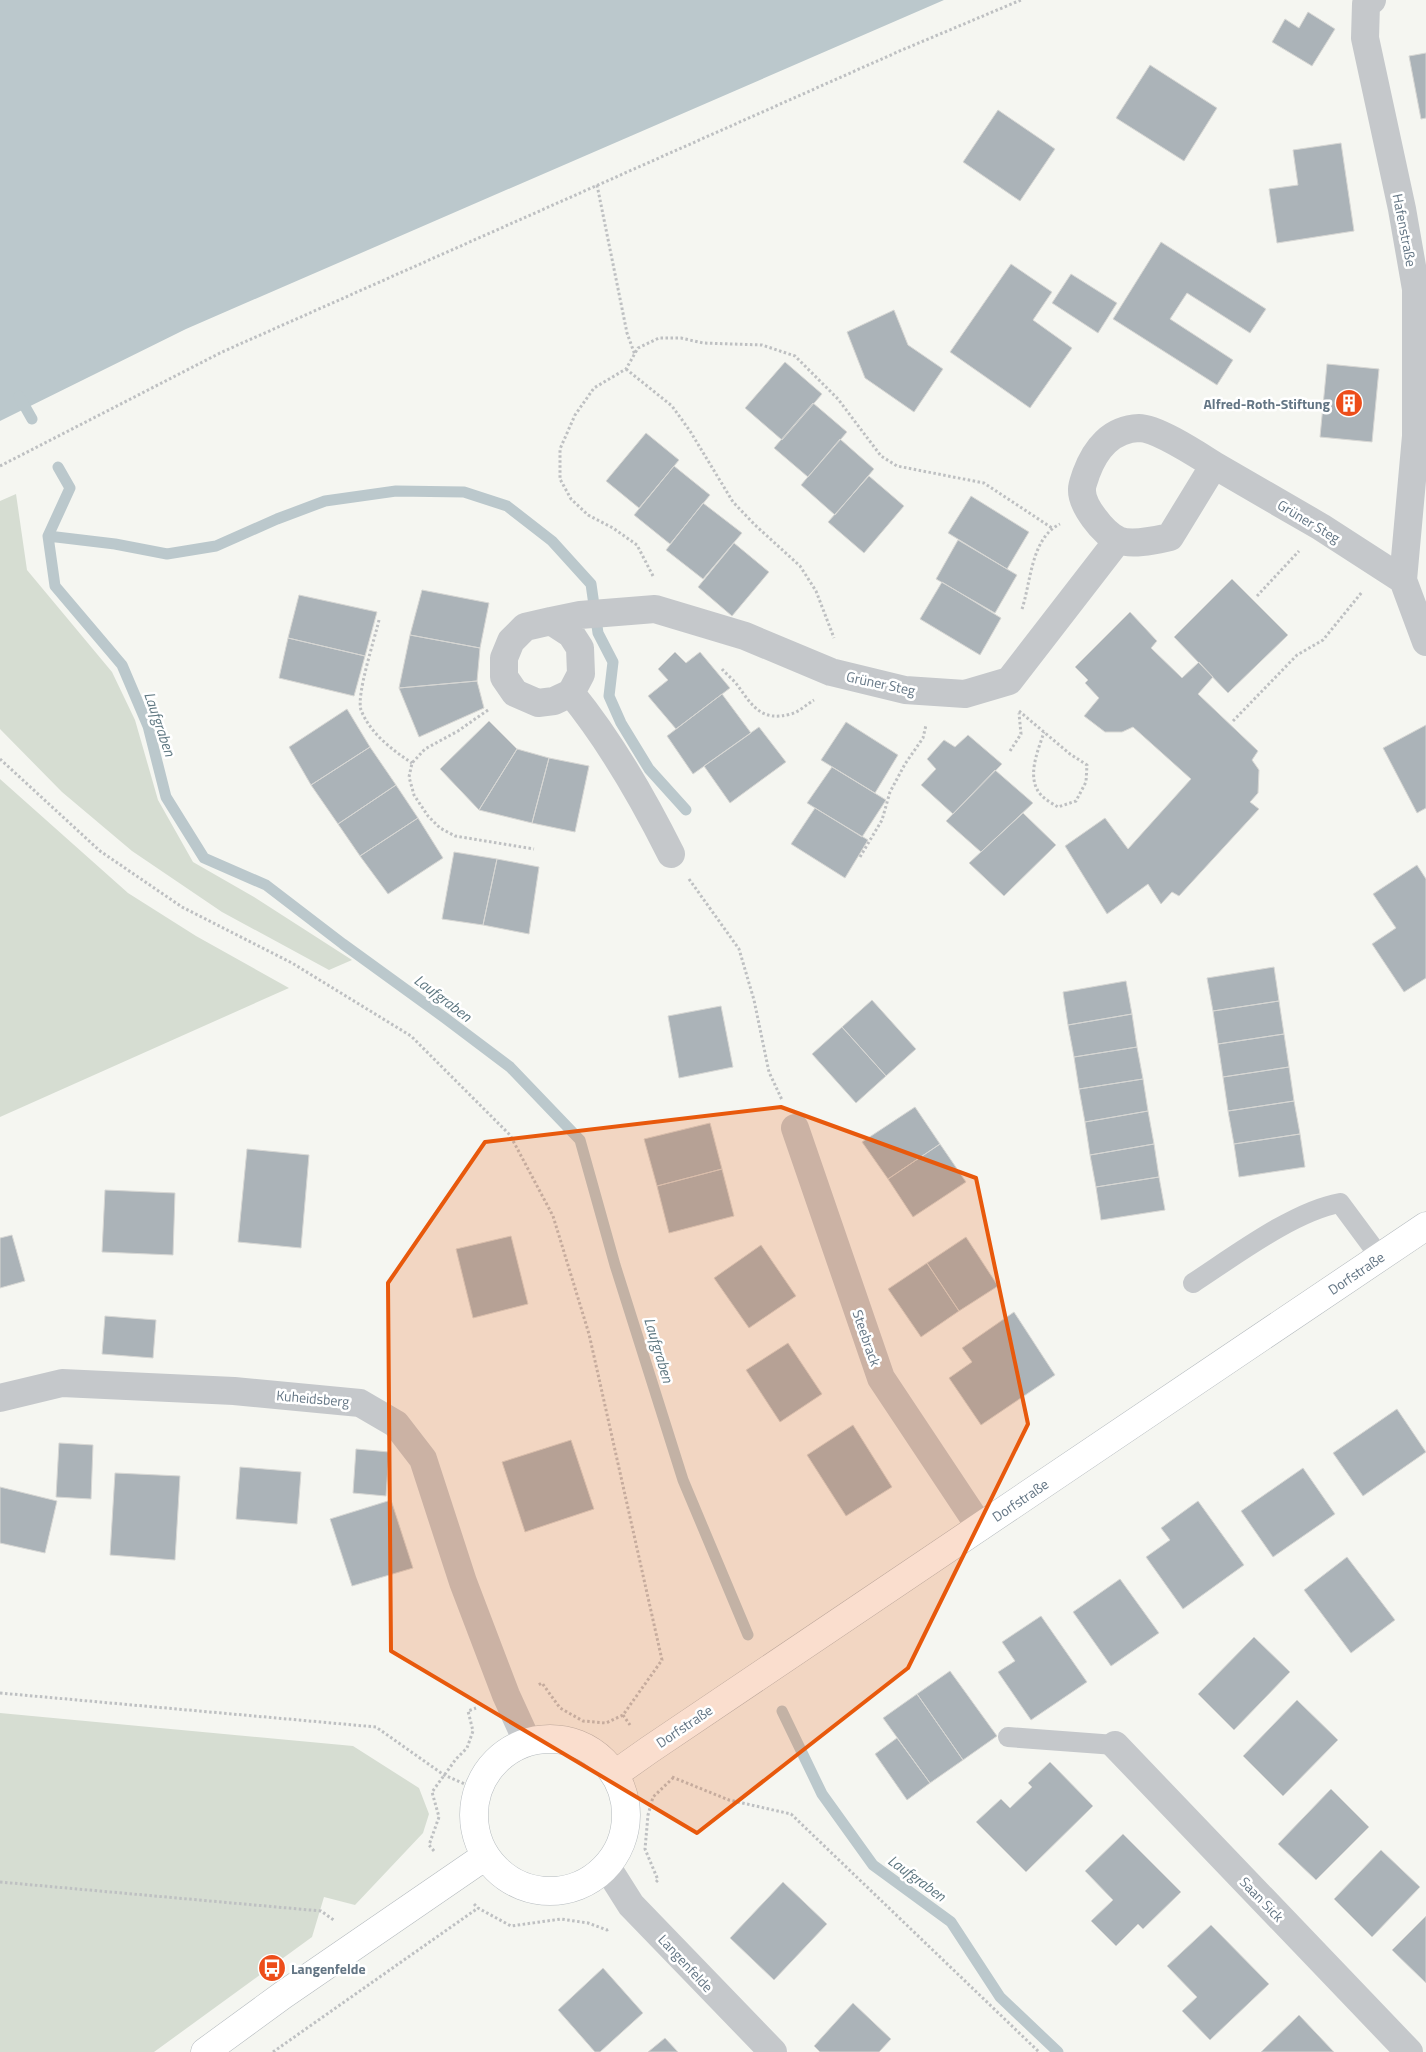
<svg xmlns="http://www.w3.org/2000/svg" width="1426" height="2052" viewBox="0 0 1426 2052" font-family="'Titillium Web',sans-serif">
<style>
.green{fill:#d6ddd2}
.water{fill:#bbc8cc}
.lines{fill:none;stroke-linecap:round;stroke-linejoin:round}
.stream{stroke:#bbc8cc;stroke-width:11}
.building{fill:#abb3b8;stroke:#d7d7d4}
.secondary-casing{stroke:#b4babe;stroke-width:29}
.path{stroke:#bec0c2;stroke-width:3;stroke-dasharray:2.5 2.5;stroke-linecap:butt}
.lane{stroke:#c5c8cb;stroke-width:20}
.street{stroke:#c5c8cb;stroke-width:28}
.secondary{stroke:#fff;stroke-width:28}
.marked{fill:#e8590c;fill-opacity:0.2;stroke:#e8590c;stroke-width:4;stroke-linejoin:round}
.labels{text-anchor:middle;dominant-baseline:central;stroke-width:5;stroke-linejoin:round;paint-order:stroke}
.street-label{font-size:14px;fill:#637584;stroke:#fff}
.poi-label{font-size:14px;font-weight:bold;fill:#637584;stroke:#fff;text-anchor:end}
.water-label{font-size:15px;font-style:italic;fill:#5e7781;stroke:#fff}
</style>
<rect width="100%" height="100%" fill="#f5f6f1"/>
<!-- green -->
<path class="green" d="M16,494l11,76 85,102 23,48 23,80 35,62 61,35 98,63 -23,10 -107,-58 -90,-61 -70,-59 -62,-63v-228z
M0,779l128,114 68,43 93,52 -289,129z
M0,1713l353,33 66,42 10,26 -6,19 -68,72 -31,-8 -12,40 -158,115h-154z"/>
<!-- water -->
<path class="water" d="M0,0h944l-758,329 -186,92z"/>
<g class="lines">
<!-- stream -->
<path class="stream" d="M19,396l13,23
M58,467l12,21 -22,48 7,50 67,79 26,61 18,71 38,61 62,27 77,59 102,74 65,49 70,73 35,125 68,215 65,155
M48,536l67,8 52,10 49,-8 61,-27 48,-18 71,-10 68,1 43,14 45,35 39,43 7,49 15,29 -4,34 12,27 28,46 37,41
M782,1711l40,83 51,71 78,57 49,75 58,55"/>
</g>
<!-- building -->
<path class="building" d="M1308,12l27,17 -23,37 -40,-24 13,-23 14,9z
M1426,53v65l-5,1 -12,-63z
M1150,65l67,43 -33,53 -68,-43z
M998,110l57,39 -35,52 -57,-39z
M1341,143l13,88 -77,12 -8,-54 29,-4 -5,-35z
M1161,242l105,67 -16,24 -63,-40 -17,26 63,41 -16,25 -104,-66z
M1011,264l41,28 -19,28 39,28 -42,60 -80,-56z
M1071,274l46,29 -19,30 -46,-30z
M894,310l14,35 35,24 -29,43 -49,-34 -18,-46z
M785,362l37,32 -40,46 -37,-32z
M1327,364l52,5 -7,73 -52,-5z
M813,403l34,29 -39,45 -34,-29z
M646,433l33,27 -40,48 -33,-27z
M840,439l34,30 -39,46 -34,-30z
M674,466l36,29 -40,49 -36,-29z
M869,476l35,30 -40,47 -36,-31z
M971,496l58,36 -22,37 -59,-36z
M703,503l39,30 -39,46 -37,-29z
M958,540l59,35 -22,38 -59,-34z
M734,543l35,29 -37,44 -34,-29z
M1232,579l56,56 -60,58 -54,-56z
M942,582l59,36 -21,37 -60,-36z
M422,590l67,13 -9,45 -70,-13z
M299,595l78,17 -12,44 -77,-18z
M1130,612l27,29 -6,7 31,30 17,-16 14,15 -15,17 60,57 -6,9 7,10 -1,23 -8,9 9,7 -80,87 -7,-4 -11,12 -13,-20 -41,30 -42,-68 40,-28 23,31 63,-70 -58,-52 -11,5h-17l-21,-16 15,-18 -14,-15 3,-3 -13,-13z
M410,635l70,13 -3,33 -78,7z
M288,638l77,18 -11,40 -75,-18z
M675,652l11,11 14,-11 30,36 -54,41 -28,-33 20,-16 -10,-11z
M477,681l7,27 -65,29 -20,-49z
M722,694l29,39 -58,41 -26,-38z
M347,709l23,38 -59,38 -22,-38z
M489,721l28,28 -38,61 -39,-41z
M846,722l52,33 -23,38 -54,-33z
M1426,725v83l-9,5 -34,-65z
M759,727l27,35 -56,41 -26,-37z
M968,735l34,29 -49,50 -32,-29 15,-16 -9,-10 17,-19 11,7z
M370,747l26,38 -58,39 -27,-39z
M517,749l32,9 -17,65 -53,-13z
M549,758l40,8 -14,66 -43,-9z
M832,767l54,33 -24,37 -55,-34z
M995,770l38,33 -52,49 -35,-31z
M396,785l22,33 -58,38 -22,-32z
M815,808l53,32 -23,38 -54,-34z
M1023,813l33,32 -52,51 -35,-33z
M418,818l25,40 -55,36 -28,-38z
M454,852l43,7 -14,66 -41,-6z
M497,859l42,8 -10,67 -46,-9z
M1417,865l9,14v99l-22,14 -32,-48 24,-16 -23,-34z
M1274,967l5,34 -66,10 -6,-33z
M1126,981l6,33 -64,11 -5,-33z
M872,1000l44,49 -30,27 -44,-49z
M1279,1001l5,33 -66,10 -5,-33z
M721,1006l12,61 -54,11 -11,-62z
M1132,1014l5,33 -63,10 -6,-32z
M842,1027l44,49 -30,27 -44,-49z
M1284,1034l5,33 -66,10 -5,-33z
M1137,1047l6,32 -64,10 -5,-32z
M1289,1067l5,34 -66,10 -5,-34z
M1143,1079l5,32 -63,11 -6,-33z
M1294,1101l6,33 -66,10 -6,-33z
M915,1107l25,37 -52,35 -26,-37z
M1148,1111l6,33 -64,11 -5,-33z
M710,1123l12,46 -65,17 -13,-47z
M1300,1134l5,33 -66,10 -5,-33z
M940,1144l26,38 -53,35 -25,-38z
M1154,1144l5,33 -63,10 -6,-32z
M247,1149l62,6 -8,93 -63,-6z
M722,1169l12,47 -65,17 -12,-47z
M1159,1177l6,33 -64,10 -5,-33z
M105,1190l70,3 -2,62 -71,-3z
M12,1235l13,46 -25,7v-50z
M511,1236l17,68 -55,14 -17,-69z
M966,1237l32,49 -39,25 -32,-48z
M761,1245l35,51 -47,32 -35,-50z
M927,1263l32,48 -38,26 -33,-48z
M1014,1312l41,63 -74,50 -32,-47 23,-16 -10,-14z
M105,1316l51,4 -3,38 -51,-4z
M788,1343l34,51 -42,28 -34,-52z
M1397,1409l29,43 -63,44 -30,-43z
M853,1425l39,62 -46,29 -39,-61z
M571,1440l23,69 -69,23 -23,-70z
M59,1443l34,2 -2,54 -35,-2z
M356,1449l33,3 -3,44 -33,-3z
M240,1467l61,5 -4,52 -61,-5z
M1303,1468l32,46 -62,43 -32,-46z
M115,1473l65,3 -5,84 -65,-5z
M0,1487l57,14 -12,52 -45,-10z
M391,1500l22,68 -61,18 -22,-67z
M1198,1501l46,64 -61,44 -37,-52 24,-17 -9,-12z
M1347,1557l48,63 -44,33 -47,-63z
M1120,1579l39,54 -48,33 -38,-54z
M1041,1616l46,66 -56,38 -33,-48 17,-11 -13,-19z
M1254,1637l36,35 -56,58 -36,-36z
M950,1671l47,65 -34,24 -46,-66z
M917,1694l46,66 -33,23 -47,-65z
M1297,1700l41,40 -55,56 -40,-40z
M897,1738l33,45 -23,17 -32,-46z
M1050,1762l43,44 -67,66 -50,-50 25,-23 9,9 22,-21 -4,-4z
M1331,1789l38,38 -53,53 -38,-36z
M1123,1834l58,58 -38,37 -5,-5 -22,22 -25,-25 22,-21 -28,-29z
M1381,1850l39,37 -48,50 -38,-38z
M783,1882l44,42 -53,56 -44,-42z
M1426,1916v67l-34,-33z
M1211,1925l58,59 -59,56 -28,-29 15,-14 -30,-31z
M603,1968l40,45 -43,39h-5l-37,-42z
M853,2003l38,36 -12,13h-59l-6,-6z
M1299,2015l35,37h-73z
M665,2038l13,14h-30z"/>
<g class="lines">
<!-- secondary casing -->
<g class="secondary-casing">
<path id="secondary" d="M474 1815a76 76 0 1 1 152 0a76 76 0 1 1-152 0Z
M615,1774l34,-24 777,-524
M205,2052l78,-57 201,-138"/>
</g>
<!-- path -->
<path class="path" d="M597,185l30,148 8,22
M626,369l46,37 18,25 43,71 22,23 45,41 16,25 18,47
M0,466l222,-114 680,-302 119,-50
M653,576l-16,-31 -24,-17 -25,-13 -17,-16 -11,-20v-30l15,-34 19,-27 32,-19 12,-21 21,-10h22l22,5 59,2 33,11 43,43 43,57 16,10 87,17 68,45
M1257,596l42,-45
M1022,609c9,-27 9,-71 38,-85
M379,620c-4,18 -23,75 -18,90 9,23 31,40 51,53
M722,669c5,6 12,11 16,17 15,21 24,36 53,28 8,-2 16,-10 23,-14
M488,710l-30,21 -33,18 -13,14 -3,14 5,18 14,21 12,12 15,8 79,13
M1019,711l51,43 17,11 -1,17 -10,19 -18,6c-5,-3 -12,-7 -16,-11 -17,-17 -4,-45 2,-64
M1233,721l64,-66 26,-15 39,-48
M1010,751l11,-17 -2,-21
M0,759l100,92 82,56 110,56 119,73 99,99 43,81 36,118 73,326 -39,55 -17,8 -23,-2 -23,-13 -18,-25 -4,2
M860,857l22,-37 8,-28 15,-28 18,-26 3,-13
M689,879l50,70 15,51 15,72 13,28
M0,1693l376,34 68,48 32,14
M623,1715l7,10
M672,1777l57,23 62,14 248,238
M434,1851l-5,-6 10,-28 -7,-25 24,-33 11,-11 6,-17 -5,-20 8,-3
M0,1882l321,29 14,10
M656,1882l2,-2 -13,-31 3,-34 5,-18 20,-19
M474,1904l4,4 33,18 50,-7 27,4 19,7 2,-1
M273,2052l205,-144"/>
<!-- lane -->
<path class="lane" d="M1193,1283c40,-26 101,-72 147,-80l40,54
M1008,1737l107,8"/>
<!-- street -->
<path class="street" d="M1372,0l-6,4 -1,34 37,171 14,80v147l-13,144 23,62
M1214,465c-16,-10 -57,-37 -75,-37 -28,1 -44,21 -53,46 -1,4 -4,10 -4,15 -1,16 21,44 36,51 14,6 38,0 52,-3l44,-72 107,62 82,53
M551,621l20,13 9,14 1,26 -10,19 -17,8 -16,2 -23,-10 -11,-16v-19l7,-17 14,-14 26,-6 29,-6 75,-6 90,27 86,36 74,18 60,4 44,-13 109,-141
M571,693c40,49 72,105 100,161
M795,1128l86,250 99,149
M0,1398l62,-15 172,8 126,12 36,21 27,35 40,123 43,113 21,46
M1115,1745l294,307
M607,1867l24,38 142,147"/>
<!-- secondary -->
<use href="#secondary" class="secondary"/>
</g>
<!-- marked area -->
<path class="marked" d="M781,1107l195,71 52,246 -120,244 -211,165 -306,-182 -3,-368 97,-141z"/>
<!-- icons -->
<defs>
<g id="building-disc" transform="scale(1.4375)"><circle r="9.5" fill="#ed4d1a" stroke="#fff"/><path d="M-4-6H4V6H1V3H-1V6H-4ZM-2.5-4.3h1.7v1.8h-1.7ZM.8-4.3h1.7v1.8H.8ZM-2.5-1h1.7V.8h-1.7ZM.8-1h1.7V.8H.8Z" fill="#fff"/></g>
<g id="bus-disc" transform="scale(1.4375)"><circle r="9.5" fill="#ed4d1a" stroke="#fff"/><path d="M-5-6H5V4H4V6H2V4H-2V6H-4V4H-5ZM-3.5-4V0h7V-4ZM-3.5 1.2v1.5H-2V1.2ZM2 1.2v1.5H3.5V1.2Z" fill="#fff"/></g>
</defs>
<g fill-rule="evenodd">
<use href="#building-disc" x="1349" y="403"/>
<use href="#bus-disc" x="272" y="1968"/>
</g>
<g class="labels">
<!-- street labels -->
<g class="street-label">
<text transform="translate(1405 230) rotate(79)">Hafenstraße</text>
<text transform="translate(1309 521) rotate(31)">Grüner Steg</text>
<text transform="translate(881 683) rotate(12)">Grüner Steg</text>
<text transform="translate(1356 1273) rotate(-34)">Dorfstraße</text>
<text transform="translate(867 1338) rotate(71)">Steebrack</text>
<text transform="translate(313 1398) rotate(5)">Kuheidsberg</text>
<text transform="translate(1020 1500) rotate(-34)">Dorfstraße</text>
<text transform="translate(684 1726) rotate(-34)">Dorfstraße</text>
<text transform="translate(1262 1899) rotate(46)">Saan Sick</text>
<text transform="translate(686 1963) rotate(47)">Langenfelde</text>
</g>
<!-- poi labels -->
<g class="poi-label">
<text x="1330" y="403">Alfred-Roth-Stiftung</text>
<text x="291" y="1968" text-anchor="start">Langenfelde</text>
</g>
<!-- water labels -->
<g class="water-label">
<text transform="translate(160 724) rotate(71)">Laufgraben</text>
<text transform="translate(443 998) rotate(37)">Laufgraben</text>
<text transform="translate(659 1350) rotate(73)">Laufgraben</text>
<text transform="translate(917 1878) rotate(36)">Laufgraben</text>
</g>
</g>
</svg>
